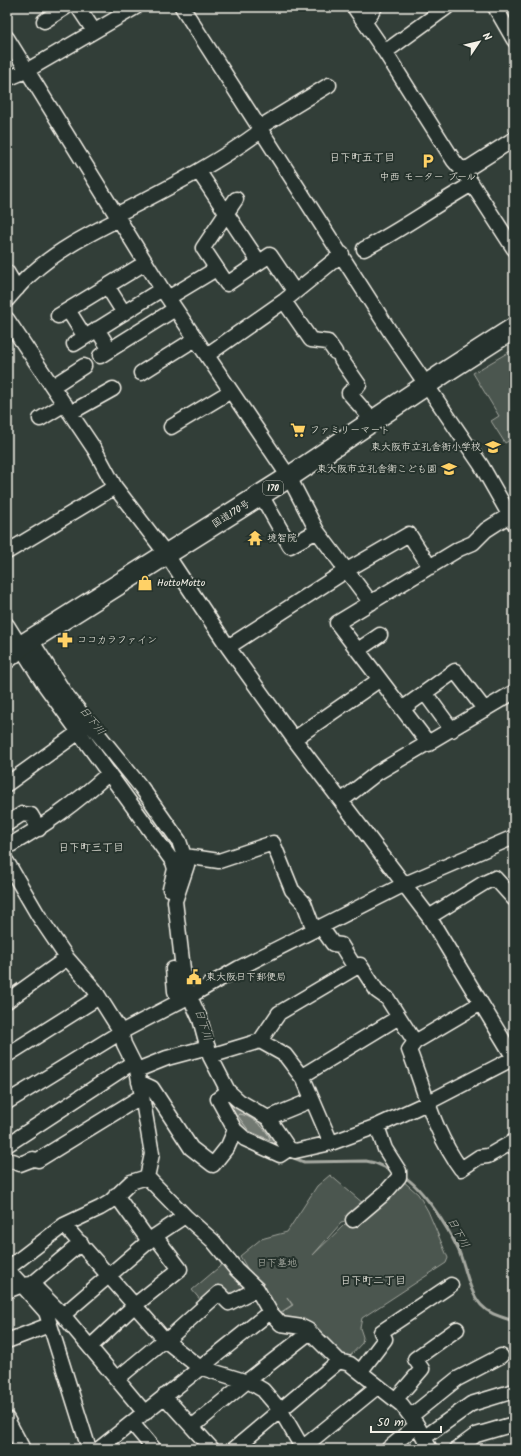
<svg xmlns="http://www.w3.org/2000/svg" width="521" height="1456" viewBox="0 0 521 1456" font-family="Kalam,'Klee One',sans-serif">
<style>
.green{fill:#4c564f;stroke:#a0a49c}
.water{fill:#727972;stroke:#a6a9a1}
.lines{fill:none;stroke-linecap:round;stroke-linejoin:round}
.shore{stroke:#c0c1b9;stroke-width:1}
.stream{stroke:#a6a9a1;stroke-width:3}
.minor-casing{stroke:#f4f1e8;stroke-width:17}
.highway-casing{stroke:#f4f1e8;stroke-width:23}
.minor{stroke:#26332d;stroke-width:14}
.highway{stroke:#26332d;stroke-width:20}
.labels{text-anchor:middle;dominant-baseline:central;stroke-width:4;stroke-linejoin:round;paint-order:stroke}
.shield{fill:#26332d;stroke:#b6b8b0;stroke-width:1}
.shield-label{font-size:9px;font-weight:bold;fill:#f4f1e8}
.poi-label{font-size:10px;fill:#f4f1e8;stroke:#26332d;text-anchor:start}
.street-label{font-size:10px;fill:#f4f1e8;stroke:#26332d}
.park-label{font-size:10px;fill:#b9bbb2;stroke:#26332d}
.neighbourhood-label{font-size:11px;fill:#f4f1e8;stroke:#26332d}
.water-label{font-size:11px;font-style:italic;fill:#babbb3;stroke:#26332d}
</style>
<rect width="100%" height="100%" fill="#323e38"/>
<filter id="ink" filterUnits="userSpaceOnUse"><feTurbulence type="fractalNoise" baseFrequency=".025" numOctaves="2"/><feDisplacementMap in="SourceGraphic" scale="8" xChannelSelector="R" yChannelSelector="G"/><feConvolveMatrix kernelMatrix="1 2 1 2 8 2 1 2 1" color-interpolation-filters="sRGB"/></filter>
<g filter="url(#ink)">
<!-- green -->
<path class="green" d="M514,349v89l-9,5 -14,-22 8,-5 -26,-43z
M330,1175l34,29 -14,17 -9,2 -28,32 32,-31 9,2 48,-46 16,14 10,17 20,47 -2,5 -84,55 -2,10 3,9 -1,6 -12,13v4l-72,-45 15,-10 -6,-8 5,8 -14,9 -34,-43 3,-3 -7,-12 21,-17 26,-7 30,-46z
M225,1262l26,25 -21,12 -28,3 -10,-12z"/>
<!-- water -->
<path class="water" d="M227,1103c19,9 51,21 52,46l-33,-15 -18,-25z"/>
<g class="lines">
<!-- shore -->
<path class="shore" d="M239,1114c10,0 30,16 31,26l-21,-9 -11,-15z"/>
<!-- stream -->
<path class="stream" d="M7,615l4,7
M187,1008l8,18 5,20
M289,1156l15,6 62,-1 9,2 18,8
M403,1176c20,12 45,52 55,73 8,18 10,41 23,56 9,10 21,12 33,16"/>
<!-- minor casing -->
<g class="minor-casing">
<path id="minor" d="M78,7l16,24
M182,7l209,326 90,132 33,58
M354,7l31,45 69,109 7,8 9,-2 44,-28
M495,7l19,33
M44,21l22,-14
M365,22l10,-15
M7,38l155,251 127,188 28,54 54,72
M385,52l62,-45
M7,79l19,-8 110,-64
M260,127l69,-42
M201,175l58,87
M472,184l42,65
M236,199l-33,49 24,36 43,-29 25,37
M116,215c50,-26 100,-51 146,-85
M364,249c37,-19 71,-44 108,-65l-11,-15
M7,272l10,17
M107,286l17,27
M168,298l48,-29
M7,300c7,-8 15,-18 23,-25 26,-24 57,-40 89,-56
M284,301l27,39 17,2 7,10
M68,310l17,27
M58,316l87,-53
M7,319l88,131 20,37 52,68 61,92 66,92 135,178 85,141
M97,329l13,21
M74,344l88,-55
M207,355l77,-54 58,-47
M100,356l75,-47
M341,359l18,26 -10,8 24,28
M141,373l54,-34
M53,386l31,-20
M70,413l43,-24
M40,419l25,-15
M171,427l60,-36
M261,495l29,51 27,-15
M7,552l108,-65
M7,625l37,59 129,178 2,7 -5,20
M31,640l33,52 77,95 38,54 8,24 -12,36 10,85 15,33 10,37 18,35 11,10 29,17 21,31 6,2 36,-8 46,-17 50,-23 87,-45
M228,647l119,-77 62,-36 21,33
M358,650l22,-15
M425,693l27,37
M402,709l53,-38 30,39
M294,739l85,-59
M429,744l-92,-121 122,-74 14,-6 13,-13 28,-18
M7,784l72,-52
M341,801l36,-28 137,-81
M7,824l15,-10 9,1 8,14
M7,847c40,-23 68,-43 102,-74
M177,860l8,-4 34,5 54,-18 19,47 12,13 10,27
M7,862l31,53 29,43 27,31 27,43 3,12 13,26 5,26 10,58 -5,23 38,39 28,25 23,28 21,20 13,23 11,12 21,3 6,3 31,31 11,3 52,41 15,20 13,24
M429,917l55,-34 11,-5 19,21
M173,969l2,22 4,11
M7,1001l60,-43
M481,1003l-66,39 -6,8c16,41 25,83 52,119l18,-12 9,-1 26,-15
M399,1017l16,25
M260,1041l19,-28 81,-48
M7,1055l92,-58
M210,1056l50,-15 25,14 19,25 27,63
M137,1070l30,-12 41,-11
M302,1076l97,-59 -12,-19 -10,-7 -17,-26 -6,1 -13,-21 -8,-1 -12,-17
M139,1082l13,6 39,60 22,17 15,-19 7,-16
M228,1091l-10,8 17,31 10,9 35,16 9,-6
M7,1102l114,-70 69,-36 49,-28 166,-84 109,-47
M268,1118l44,-18
M7,1145l125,-82
M13,1161l7,3 13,-5 5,1 104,-64
M116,1195l33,46
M353,1220l33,-28 13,-15v-6l-14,-22 -8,-23
M64,1225l102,116 33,26 52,16 12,7 18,21 22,38
M7,1269l15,16 10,-1 31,31 82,98
M7,1269l57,-44 36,-17 10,-6 21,-20 16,-5
M32,1284l49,-41
M7,1291l15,-6 24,27 43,137
M63,1315l92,-79 30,-20
M7,1341l42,-16
M166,1341l53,-48 10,10 28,-14
M90,1347l45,-42 45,-36 -25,-33
M360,1372l25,-33 -4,-7 70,-47
M117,1379l48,-40
M164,1396l48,53
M396,1399l26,-30 -7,-10 42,-30
M411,1416l46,-37 44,-23
M7,1419l16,30
M132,1423l22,26
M192,1427l54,-45 64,-50
M425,1437l46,-33 43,-13
M99,1449l171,-137
M234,1449l105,-88
M301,1449l76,-62
M388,1449l29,-24
M457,1449l19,-14 38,-11"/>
</g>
<!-- highway casing -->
<g class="highway-casing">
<path id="highway" d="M7,658l17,-14 265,-167 161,-108 64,-41"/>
</g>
<!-- minor -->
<use href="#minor" class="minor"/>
<!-- highway -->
<use href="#highway" class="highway"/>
</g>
</g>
<!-- icons -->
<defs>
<g id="parking-bare" transform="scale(1.2)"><path d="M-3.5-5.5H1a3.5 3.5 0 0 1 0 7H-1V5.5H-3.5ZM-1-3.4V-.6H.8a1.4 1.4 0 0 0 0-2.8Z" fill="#ffd166" stroke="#26332d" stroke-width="2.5" paint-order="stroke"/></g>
<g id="supermarket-bare" transform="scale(1.2)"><path d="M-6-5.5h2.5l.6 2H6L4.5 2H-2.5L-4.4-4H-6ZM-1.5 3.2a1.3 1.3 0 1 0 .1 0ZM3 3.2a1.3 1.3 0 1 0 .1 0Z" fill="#ffd166" stroke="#26332d" stroke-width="2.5" paint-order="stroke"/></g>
<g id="school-bare" transform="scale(1.2)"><path d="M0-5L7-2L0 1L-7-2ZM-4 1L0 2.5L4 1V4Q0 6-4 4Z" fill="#ffd166" stroke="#26332d" stroke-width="2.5" paint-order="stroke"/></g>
<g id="temple-bare" transform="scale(1.2)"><path d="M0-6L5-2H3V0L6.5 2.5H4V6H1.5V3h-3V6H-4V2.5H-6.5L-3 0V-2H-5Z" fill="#ffd166" stroke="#26332d" stroke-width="2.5" paint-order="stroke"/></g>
<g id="shop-bare" transform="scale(1.2)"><path d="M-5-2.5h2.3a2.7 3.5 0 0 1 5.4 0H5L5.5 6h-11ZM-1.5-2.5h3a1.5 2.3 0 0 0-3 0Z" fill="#ffd166" stroke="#26332d" stroke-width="2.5" paint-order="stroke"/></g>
<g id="pharmacy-bare" transform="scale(1.2)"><path d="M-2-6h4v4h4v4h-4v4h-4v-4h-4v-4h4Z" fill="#ffd166" stroke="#26332d" stroke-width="2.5" paint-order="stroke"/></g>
<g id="civic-bare" transform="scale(1.2)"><path d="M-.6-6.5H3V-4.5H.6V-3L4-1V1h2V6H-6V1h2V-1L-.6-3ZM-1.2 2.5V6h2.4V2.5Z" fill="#ffd166" stroke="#26332d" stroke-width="2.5" paint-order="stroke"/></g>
</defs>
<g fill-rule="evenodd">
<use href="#parking-bare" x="428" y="161"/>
<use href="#supermarket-bare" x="298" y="430"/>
<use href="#school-bare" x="493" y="447"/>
<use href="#school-bare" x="449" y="469"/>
<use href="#temple-bare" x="255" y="538"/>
<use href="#shop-bare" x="145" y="583"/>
<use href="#pharmacy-bare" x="65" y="640"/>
<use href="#civic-bare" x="194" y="977"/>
</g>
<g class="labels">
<!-- shield labels -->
<rect class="shield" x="263" y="481" width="20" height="14" rx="3"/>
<g class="shield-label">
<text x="273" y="488">170</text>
</g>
<!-- poi labels -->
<g class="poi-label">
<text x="428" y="177" text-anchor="middle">中西 モーター プール</text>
<text x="310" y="430">ファミリーマート</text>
<text x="481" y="447" text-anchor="end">東大阪市立孔舎衙小学校</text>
<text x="437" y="469" text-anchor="end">東大阪市立孔舎衛こども園</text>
<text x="267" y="538">境智院</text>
<text x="157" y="583">HottoMotto</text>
<text x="77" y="640">ココカラファイン</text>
<text x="206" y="977">東大阪日下郵便局</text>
</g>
<!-- street labels -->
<g class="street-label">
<text transform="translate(231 514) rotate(-32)">国道170号</text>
</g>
<!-- park labels -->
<g class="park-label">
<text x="277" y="1263">日下墓地</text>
</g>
<!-- neighbourhood labels -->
<g class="neighbourhood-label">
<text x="362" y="158">日下町五丁目</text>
<text x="91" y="848">日下町三丁目</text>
<text x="373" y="1281">日下町二丁目</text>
</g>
<!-- water labels -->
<g class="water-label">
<text transform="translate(92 721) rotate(51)">日下川</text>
<text transform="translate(203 1025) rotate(72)">日下川</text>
<text transform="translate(458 1233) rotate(61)">日下川</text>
</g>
</g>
<!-- margin -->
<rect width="521" height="1456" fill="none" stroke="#26332d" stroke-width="24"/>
<rect x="12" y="12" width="497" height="1432" fill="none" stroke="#f4f1e8" stroke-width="1.5" filter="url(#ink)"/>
<!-- north arrow -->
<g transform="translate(479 42) rotate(55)" stroke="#26332d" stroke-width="3" paint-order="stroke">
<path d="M0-3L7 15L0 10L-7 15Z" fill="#f4f1e8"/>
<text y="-6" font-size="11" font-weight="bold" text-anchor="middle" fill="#f4f1e8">N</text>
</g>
<!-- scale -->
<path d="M371 1426v6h70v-6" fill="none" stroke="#f4f1e8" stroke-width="2"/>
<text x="377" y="1426" font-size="12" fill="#f4f1e8" stroke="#26332d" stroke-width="3" paint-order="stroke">50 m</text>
</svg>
